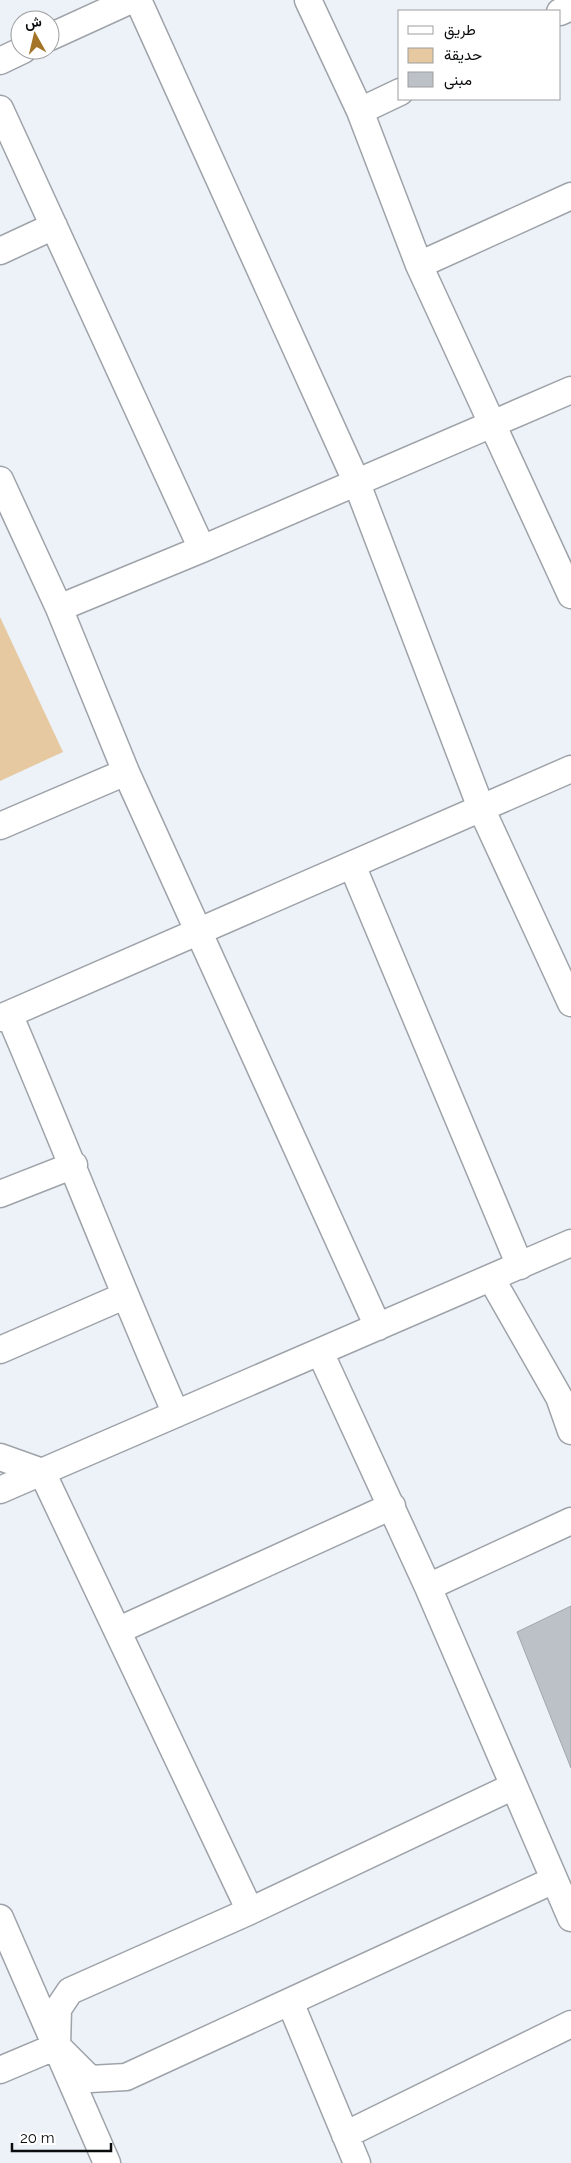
<svg xmlns="http://www.w3.org/2000/svg" width="571" height="2163" viewBox="0 0 571 2163" font-family="Raleway,Vazirmatn,sans-serif">
<style>
.green{fill:#e6c9a0}
.building{fill:#bcc1c7;stroke:#a1a7ac}
.lines{fill:none;stroke-linecap:round;stroke-linejoin:round}
.street-casing{stroke:#9ea3a9;stroke-width:29}
.street{stroke:#fff;stroke-width:26}
</style>
<rect width="100%" height="100%" fill="#edf2f8"/>
<!-- green -->
<path class="green" d="M0,617l63,135 -63,29z"/>
<!-- building -->
<path class="building" d="M571,1606v162l-54,-136z"/>
<g class="lines">
<!-- street casing -->
<g class="street-casing">
<path id="street" d="M138,0l218,481 125,327 90,195
M308,0l52,111 59,154 152,330
M560,12l11,-5
M50,37l81,-37
M0,61l23,-11
M0,109l202,440
M360,111l40,-19
M0,251l54,-25
M419,265l152,-69
M0,480l59,128 67,164 252,555
M59,608l143,-59 369,-159
M0,826l126,-54
M352,865l168,401
M9,1014c57,133 109,268 167,400
M0,1018l571,-249
M0,1194l74,-29
M491,1278l68,119 12,34
M0,1350l124,-54
M320,1352l108,235 143,331
M0,1457l42,15 208,439
M0,1490l571,-247
M428,1587l143,-66
M119,1630l273,-124
M514,1786l-264,125 -180,80 -12,18 -1,37 33,33 36,-2 428,-197
M0,1918l107,245
M290,2002l67,161
M0,2070l57,-24
M345,2135l226,-111"/>
</g>
<!-- street -->
<use href="#street" class="street"/>
</g>
<!-- legend -->
<rect x="398" y="10" width="162" height="90" fill="#ffffff" stroke="#9d9e9f"/>
<rect x="408" y="26" width="25" height="8" fill="#ffffff" stroke="#9d9e9f"/>
<text x="444" y="35" font-size="15" fill="#0a0c0e">طريق</text>
<rect x="408" y="48" width="25" height="15" fill="#e6c9a0" stroke="#9d9e9f"/>
<text x="444" y="60" font-size="15" fill="#0a0c0e">حديقة</text>
<rect x="408" y="72" width="25" height="15" fill="#bcc1c7" stroke="#9d9e9f"/>
<text x="444" y="85" font-size="15" fill="#0a0c0e">مبنى</text>
<!-- north arrow -->
<g transform="translate(35 35) rotate(352)"><circle r="24" fill="#ffffff" stroke="#9d9e9f"/>
<path d="M0-4L9 19L0 12L-9 19Z" fill="#a47529"/>
<text y="-8" font-size="14" font-weight="bold" text-anchor="middle" fill="#0a0c0e">ش</text>
</g>
<!-- scale -->
<path d="M12 2143v8h99v-8" fill="none" stroke="#0a0c0e" stroke-width="2.5"/>
<text x="20" y="2143" font-size="15" fill="#0a0c0e" stroke="#ffffff" stroke-width="4" paint-order="stroke">20 m</text>
</svg>
